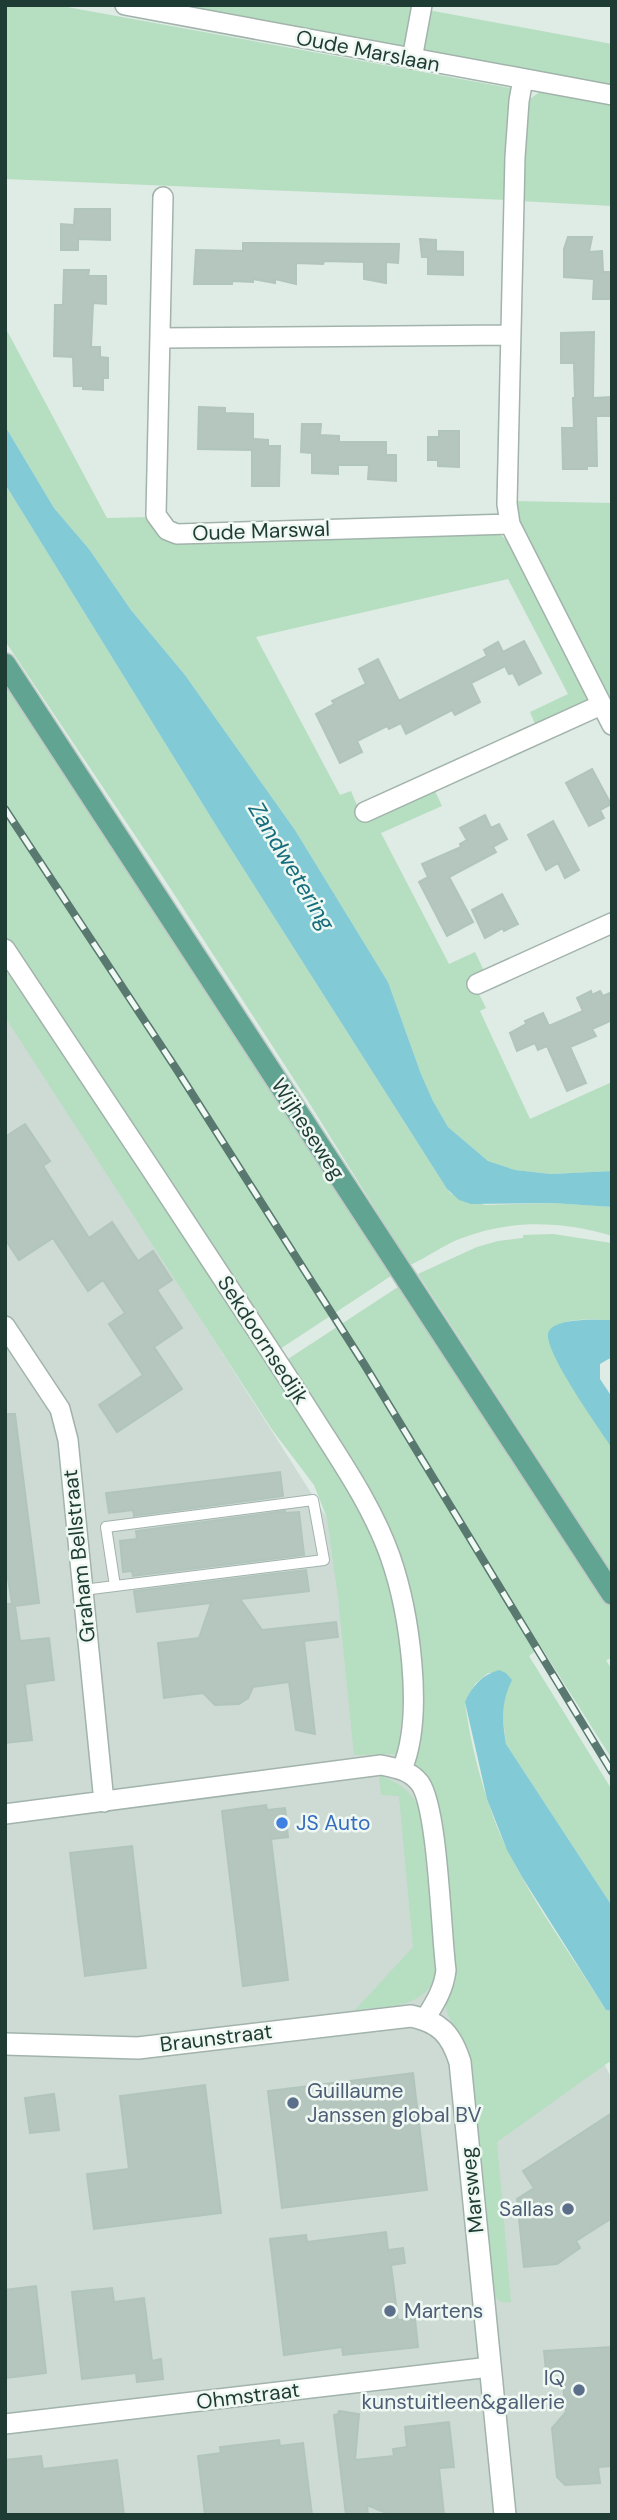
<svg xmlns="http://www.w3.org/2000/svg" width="617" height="2520" viewBox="0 0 617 2520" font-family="'DM Sans',sans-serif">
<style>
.built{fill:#cddbd4}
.green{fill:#b6dec0}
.water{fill:#82cad5}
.building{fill:#b4c6be;stroke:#b1c5bc;stroke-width:2}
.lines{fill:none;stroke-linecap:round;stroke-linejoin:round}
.service-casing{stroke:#a2b3ac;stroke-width:12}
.minor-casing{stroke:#a2b3ac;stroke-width:22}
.tertiary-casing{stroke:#a2b3ac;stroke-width:24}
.primary-casing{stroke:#c0c8c6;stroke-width:24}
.service{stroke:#fff;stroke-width:10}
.minor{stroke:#fff;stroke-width:19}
.tertiary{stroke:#fff;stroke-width:21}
.primary{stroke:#60a491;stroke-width:21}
.rail-casing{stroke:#59786f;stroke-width:8}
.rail{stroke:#eff8f3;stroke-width:5;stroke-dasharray:16;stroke-linecap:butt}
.shop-dot{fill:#3f7fe0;stroke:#eff8f3;stroke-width:2.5}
.service-dot{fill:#5c6f8a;stroke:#eff8f3;stroke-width:2.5}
.labels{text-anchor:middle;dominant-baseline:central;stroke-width:5;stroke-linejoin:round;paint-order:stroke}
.street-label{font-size:21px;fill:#1f3c34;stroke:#eff8f3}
.shop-label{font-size:21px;fill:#366cbe;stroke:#eff8f3;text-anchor:start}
.service-label{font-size:21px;fill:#4e5e75;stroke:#eff8f3;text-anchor:start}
.water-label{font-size:23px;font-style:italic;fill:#166d7c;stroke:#eff8f3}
</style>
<rect width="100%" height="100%" fill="#dfebe5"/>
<!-- built -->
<path class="built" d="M5,1011l322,507 108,218 177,343v436h-607z"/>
<!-- green -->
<path class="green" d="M5,5h51l454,83 -3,112 -502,-21z
M152,5h249l211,39v45z
M541,91l71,13v102l-92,-5 6,-99z
M5,327l102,191 43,-1 7,16 12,7 328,-8 12,10 79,153 -2,7 -51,22 -5,-12 38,-18 -60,-115 -252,58 84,158 11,-4 10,24 9,5 64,-31 8,17 -61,27 68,131 26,-12 10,21 -13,7 14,28 -6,3 50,108 82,-37v89l-61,3 -36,-4 -27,-9 -40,-34 -15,-26 -12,-27 -33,-92 -93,-152 -110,-155 -54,-65 -42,-61 -35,-41 -49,-82z
M5,484l215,348 227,357 4,5 34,11 68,-2 59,4v29c-48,-15 -102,-17 -150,2 -19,7 -34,19 -52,27l-102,-164 -145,-224 -158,-236z
M514,501l98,2v206l-93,-183z
M5,678l389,596 -114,75 -275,-413z
M5,962l199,306 71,100 88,139 18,41 20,89 3,51 -6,66 -44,1 -16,-158 -11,-79 -13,-33 -41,-54 -268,-414z
M553,1234l59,9v77c-20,0 -48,-4 -63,11l16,44 47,73v125l-194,-299 59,-27 21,-6 25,-3v-3z
M401,1285l211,324v49l-6,2 6,10v89l-71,-112 -12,9 83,134v116l-106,-162c-3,-26 -6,-40 5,-64l-5,-7h-18l-13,11 -10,18c5,44 23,110 43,149 26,53 66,108 98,159l6,1v54l-3,-3 -112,80 14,160c-8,1 -13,0 -16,-7l-26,-245c-5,-12 -24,-33 -23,-44 1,-9 8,-17 10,-26l-17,-173 -11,-29 -14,-16 3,-56 -45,-195 -84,-152z
M379,1775c21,8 32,16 42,36l15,157c-5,42 -48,37 -81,42l58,-63 -14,-151 -18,-1z"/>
<!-- water -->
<path class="water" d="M5,426l49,82 35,41 42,61 54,65 110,155 93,152 33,92 12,27 15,26 40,34 27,9 36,4 61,-3v36l-59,-4 -82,1 -12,-4 -12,-11 -227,-357 -215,-348z
M612,1320v37l-12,7v15l12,18v51c-11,-17 -73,-103 -63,-117 9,-14 48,-11 63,-11z
M499,1670l7,3 6,7c-11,22 -10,40 -6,64l106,162v105l-6,-1 -84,-133 -15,-27 -20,-51 -22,-97c7,-16 17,-27 34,-32z"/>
<!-- building -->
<path class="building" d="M75,209h35v31l-32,-1v11h-17v-26l13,1z
M568,237h24l-3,15 13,-1 1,21h9l-1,27h-18l1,-20 -30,-2v-28z
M420,239l16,1v11l27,1v23l-35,-1v-17h-6z
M243,243l156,1 -1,19 -12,-1v21l-22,-4v-17l-40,-1 -1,3 -27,-1v21l-21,-5v4l-22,-4v3l-21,-1v3h-38l2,-34 47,1z
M64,270h25l-1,6h18v28l-13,-1 -2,44h9v10l8,1v20h-5v12l-20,-1v-3h-9l-1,-29 -19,-1 1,-51h8z
M594,332l-1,66 19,-1v19h-16l1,50h-10v3h-24l-1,-41h12l-1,-30h2l-1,-35h-13v-30z
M199,407l26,1v5l28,1v25l15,1v6h12l-1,40h-27v-36l-54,-1z
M302,424h19l-1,11 19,1v6h47v13h10v26l-28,-2 1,-14h-31v9l-26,-1v-20l-11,-1z
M439,431h20v36l-21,-1v-6h-10v-23h11z
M524,641l17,32 -22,12 -6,-12 -4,1 -4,-8 -34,17 9,19 -25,13 -3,-5 -46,24 -5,-11 -12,6 -2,-3 -30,15 5,11 -22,11 -24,-49 18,-10 -2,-3 34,-17 -7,-15 19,-10 21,42 88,-45 -3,-6 14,-8 5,10z
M592,769l19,35 -11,6 4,8 -15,8 -23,-43z
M485,815l6,13 8,-4 8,15 -14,8 3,5 -47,25 24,45 -26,14 -28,-54 9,-5 -6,-13 39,-17 -1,-3 7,-4 -7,-12z
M553,821l26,49 -14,8 -7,-15 -12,7 -18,-35z
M502,894l16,30 -14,7 -1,-3 -18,10 -13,-28z
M591,991l1,4 8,-4 3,5 9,-4v28l-20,9 4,7 -26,11 16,36 -19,8 -20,-45 -9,4 -3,-7 -18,8 -7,-18 16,-9 -1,-3 18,-8 6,13 34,-15 -6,-13z
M25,1124l25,37 -7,5 46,72 23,-16 26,39 15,-10 19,29 -15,10 25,38 -28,19 28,42 -65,43 -18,-27 44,-30 -34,-51 16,-11 -22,-33 -15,11 -35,-53 -34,22 -14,-21v-102z
M5,1414h10l24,189 -24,3 5,35 29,-3 5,42 -29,4 7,56 -27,3v-139h7l-4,-26h-3z
M280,1472l3,24 -149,20 -1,-6 -24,3 -3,-20z
M285,1511v2l14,-1 5,43 -171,21 -1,-5 -9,1 -3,-31 17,-2 -1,-8z
M306,1570l3,21 -69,8 22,31 74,-8 2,15 -34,4 11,93 -19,-4 -7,-48 -36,5 -5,11 -9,6 -24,1 -12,-12 -39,5 -6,-55 41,-5 12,-35 -74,9 -3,-21z
M266,1805l1,5 18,-2 3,29 -17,2 17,141 -45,6 -21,-175z
M132,1846l14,122 -61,8 -15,-123z
M413,2073l14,117 -145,18 -14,-117z
M205,2085l16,128 -127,16 -7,-55 42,-5 -9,-73z
M54,2094l5,36 -29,3 -5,-35z
M612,2113v105l-36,23 4,7 -23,16 -33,3 -7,-68 17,-11 -11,-17z
M386,2232l2,18 15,-2 2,15 -14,2 7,55 17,-1 3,28 -75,8 -1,-8 -58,8 -14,-116 36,-4 1,7z
M36,2286l10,87 -41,5v-88z
M112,2288l2,14 30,-4 8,63 9,-2 2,20 -26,3 -1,-9 -54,6 -10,-87z
M612,2347v119l-14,1 2,16 -35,2 -8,-8 -5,-49 14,-16 -5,-43 -15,2 -2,-20z
M339,2411l20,3 -4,46 39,-4 -1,-7 14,-2 -2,-20 44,-5 5,45 -15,1 5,47h-53l-24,-10 1,10h-22l-12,-100 4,-1z
M279,2440l1,6 23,-3 9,72h-107l-7,-59 23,-3 -1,-6z
M41,2456l2,13 74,-9 7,55h-119v-55z"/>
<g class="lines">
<!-- service casing -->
<g class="service-casing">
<path id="service" d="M83,1590l32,-4 209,-26 -11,-60 -207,27 9,59"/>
</g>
<!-- minor casing -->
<g class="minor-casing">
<path id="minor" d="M125,5l487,90
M412,59l10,-54
M523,79l-4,22 -4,56 -8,347 3,20 102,201
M163,197l-7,318 11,15 10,4 333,-10
M160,338l351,-3
M365,812l236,-107
M5,949c82,123 164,247 245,371 24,36 48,73 72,111 25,39 52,80 68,125 19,54 35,159 12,213
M477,984l135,-61
M5,1326l55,83 8,31 36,362
M5,1814l376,-49c15,3 28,5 38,17 19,22 22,152 27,188 -2,19 -11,33 -21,49
M5,2424l485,-57"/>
</g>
<!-- tertiary casing -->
<g class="tertiary-casing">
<path id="tertiary" d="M5,2044l133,4 273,-32c29,6 40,18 49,46l45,453"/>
</g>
<!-- primary casing -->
<g class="primary-casing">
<path id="primary" d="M5,664l607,930"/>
</g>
<!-- service -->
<use href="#service" class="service"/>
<!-- minor -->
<use href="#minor" class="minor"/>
<!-- tertiary -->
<use href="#tertiary" class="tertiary"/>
<!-- primary -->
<use href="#primary" class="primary"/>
<!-- rail casing -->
<g class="rail-casing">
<path id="rail" d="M5,809l172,261 187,294 248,408"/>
</g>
<!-- rail -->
<use href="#rail" class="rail"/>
</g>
<!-- markers -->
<circle class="shop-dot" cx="282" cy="1823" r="7"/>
<g class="service-dot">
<circle cx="293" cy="2103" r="7"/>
<circle cx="568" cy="2209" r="7"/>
<circle cx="390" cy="2311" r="7"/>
<circle cx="579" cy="2390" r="7"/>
</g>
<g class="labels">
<!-- street labels -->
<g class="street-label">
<text transform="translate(368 51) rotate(11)">Oude Marslaan</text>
<text transform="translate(261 531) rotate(-2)">Oude Marswal</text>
<text transform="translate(308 1129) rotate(57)">Wijheseweg</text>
<text transform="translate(263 1340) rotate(57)">Sekdoornsedijk</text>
<text transform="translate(79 1556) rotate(-96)">Graham Bellstraat</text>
<text transform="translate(216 2038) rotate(-7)">Braunstraat</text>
<text transform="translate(472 2190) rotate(-96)">Marsweg</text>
<text transform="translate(248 2396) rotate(-7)">Ohmstraat</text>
</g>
<!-- shop labels -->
<g class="shop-label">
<text x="296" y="1823">JS Auto</text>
</g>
<!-- service labels -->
<g class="service-label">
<text x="307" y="2091">Guillaume<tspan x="307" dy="24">Janssen global BV</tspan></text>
<text x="554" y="2209" text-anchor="end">Sallas</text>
<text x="404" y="2311">Martens</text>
<text x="565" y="2378" text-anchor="end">IQ<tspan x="565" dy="24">kunstuitleen&amp;gallerie</tspan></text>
</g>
<!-- water labels -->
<g class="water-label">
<text transform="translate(292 866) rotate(59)">Zandwetering</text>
</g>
</g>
<!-- border -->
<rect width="617" height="2520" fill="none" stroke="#1f3c34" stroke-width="14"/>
</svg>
